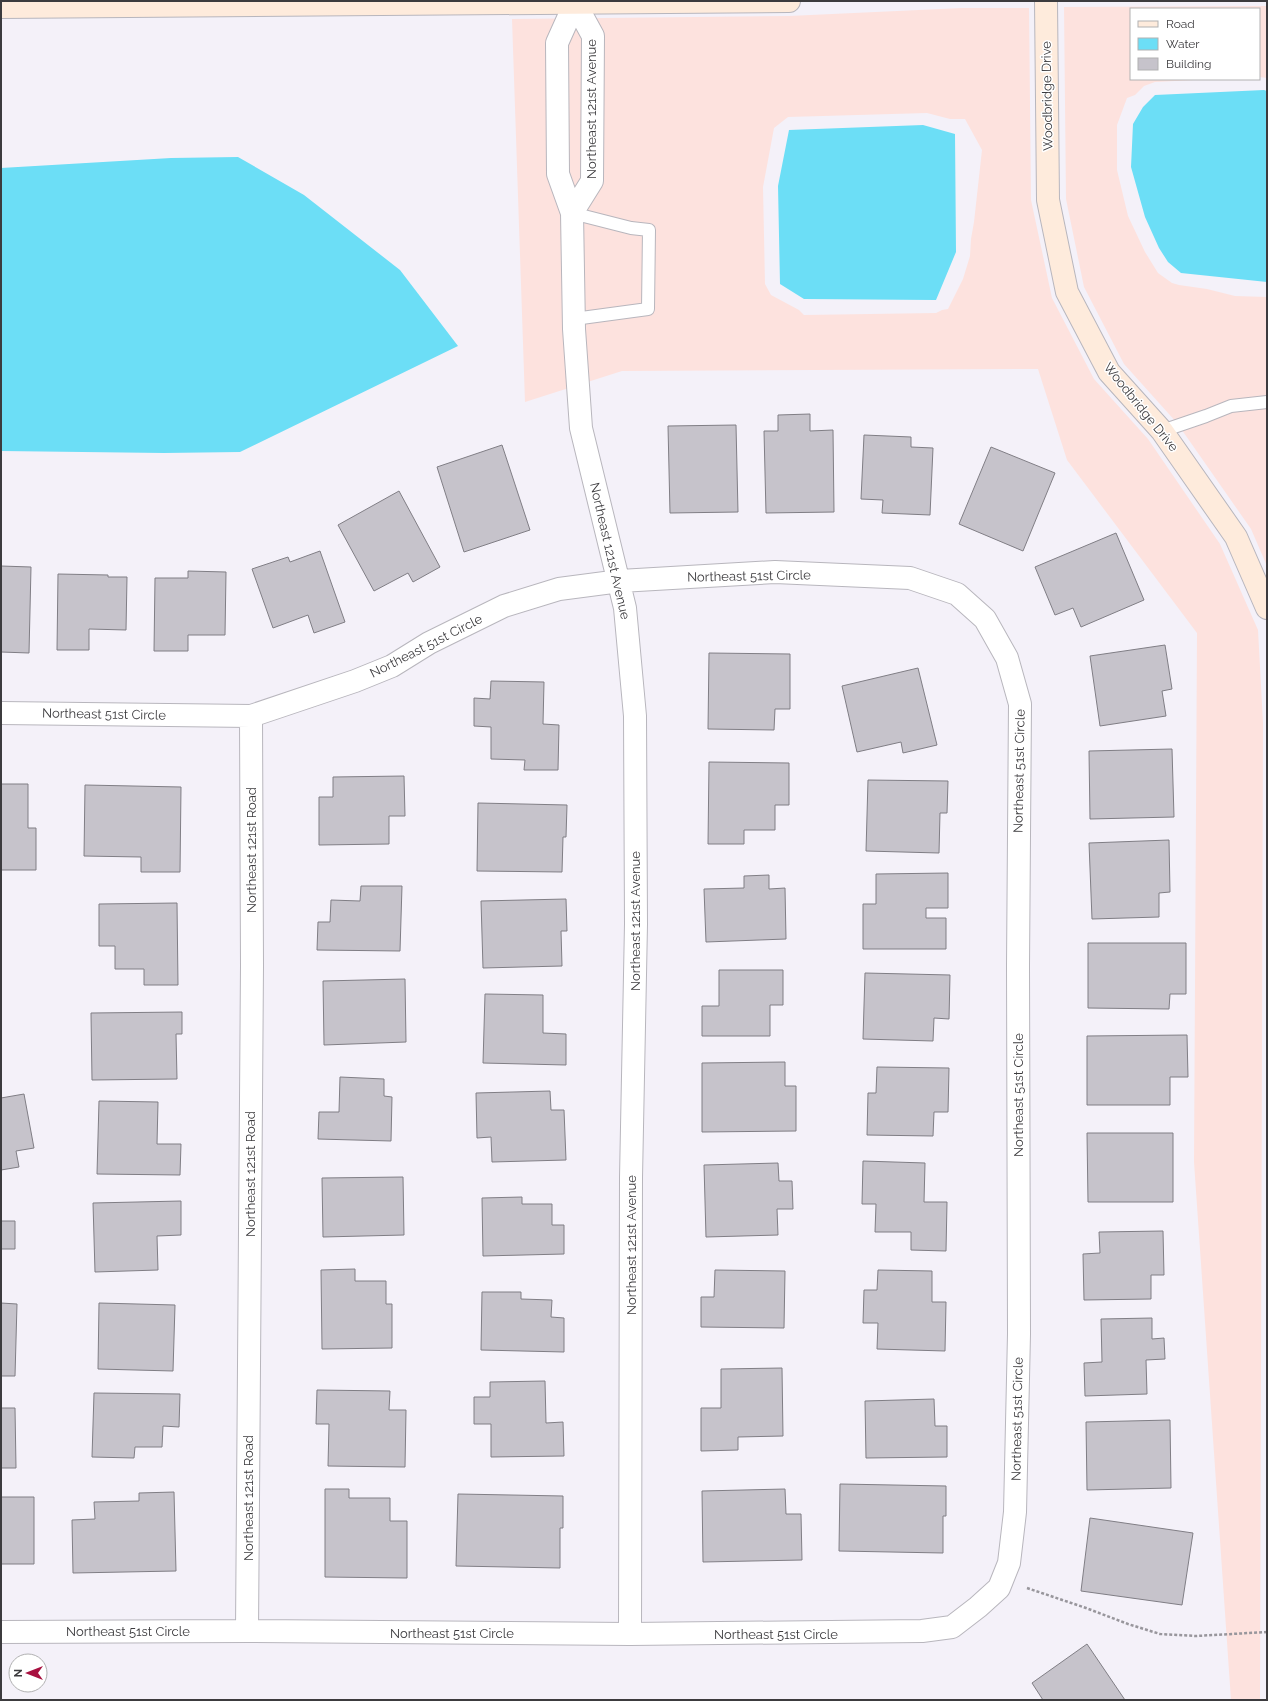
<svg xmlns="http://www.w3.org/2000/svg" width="1268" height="1701" viewBox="0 0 1268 1701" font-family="Raleway,sans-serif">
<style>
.commercial{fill:#fde2de;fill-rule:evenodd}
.water{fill:#6cdef6}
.building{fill:#c6c3cb;stroke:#807e85}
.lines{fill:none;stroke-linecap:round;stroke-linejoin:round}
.lane-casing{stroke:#b8b6bd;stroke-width:14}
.street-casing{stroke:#b8b6bd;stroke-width:24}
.secondary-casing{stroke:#b8b6bd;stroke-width:24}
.path{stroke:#98969c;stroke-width:2.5;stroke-dasharray:3 2;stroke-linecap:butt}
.lane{stroke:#fff;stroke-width:12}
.street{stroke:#fff;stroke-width:22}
.secondary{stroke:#feebdc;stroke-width:22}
.labels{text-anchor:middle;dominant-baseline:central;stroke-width:3;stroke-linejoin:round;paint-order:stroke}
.street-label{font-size:13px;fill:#3c3b3e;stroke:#fff}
</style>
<rect width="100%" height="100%" fill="#f4f1f9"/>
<!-- commercial -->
<path class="commercial" d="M1267,6v72l-8,-1v-68h-128v70h83l-59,3 -11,4 -9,9 -8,3 -10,27v45l11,46 17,36 13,21 14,10 7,2 28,4 28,7 32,1v269l-16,-37 -74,-106 -53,-59 -40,-77 -18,-88 -2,-192z
M962,8h67l2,192 21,98 42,81 54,60 72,105 38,86 5,93 -3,977h-29l-37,-538 3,-529 -130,-173 -29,-91 -416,2 -97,31 -13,-383 277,-3zM927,113l23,6h15l17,31 -8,72 -3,17 -1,17 -7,23 -15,30 -6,1 -6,3 -132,2 -5,-5 -28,-15 -6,-11 -2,-97 11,-59 14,-11z"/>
<!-- water -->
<path class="water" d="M1264,90l3,1v191l-86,-9 -13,-11 -9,-14 -14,-31 -14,-50 2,-43 10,-17 12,-12z
M923,125l32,9 1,118 -20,48 -132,-1 -24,-15 -2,-98 11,-56z
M238,157l66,38 96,75 58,76 -218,106 -76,1 -163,-2v-283l170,-10z"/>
<!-- building -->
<path class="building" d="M810,414v17l23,-1 1,82 -68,1 -2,-82h14v-16z
M736,425l2,87 -68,1 -2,-87z
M864,435l47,2v10l22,1 -3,67 -48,-2 1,-13 -22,-1z
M502,445l28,85 -66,22 -27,-85z
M991,447l64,26 -32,78 -64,-27z
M399,491l41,76 -27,15 -5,-9 -34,18 -36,-66z
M1116,533l28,67 -63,27 -8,-19 -18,7 -20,-48z
M320,551l25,71 -31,11 -6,-18 -35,13 -21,-59 36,-12 2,5z
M1,566l30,1 -2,86 -28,-1z
M188,571l38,1 -1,63h-37v16h-34l1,-73h33z
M58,574l50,1v2h19l-1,53 -37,-1v21h-32z
M1165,645l7,44 -10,2 4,25 -66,10 -10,-70z
M709,653l81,1v55h-15l-1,21 -66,-1z
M918,668l19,77 -34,8 -2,-11 -44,10 -15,-66z
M491,681l53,1 -1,42 16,1 -1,45h-34l1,-10 -34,-1v-32l-17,-1v-28l16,1z
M1172,749l2,68 -84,2 -1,-68z
M709,762l80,1v42h-14v25h-31v14h-36z
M404,776l1,40h-16v28l-70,1v-48h14v-20z
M868,780l80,1 -1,32h-7l-1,40 -73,-2z
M1,784h27v44h8v42h-35z
M85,785l96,2 -1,85h-39v-15l-57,-1z
M478,803l89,2 -1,32h-3l-1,35 -85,-1z
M1169,840l1,52 -11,1v24l-67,2 -3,-76z
M948,873v35h-22v10h20v31h-83v-45h13v-30z
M769,875v14l16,-1 1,51 -80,3 -2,-53 40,-1v-12z
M361,886h41l-2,65 -83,-1 1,-28h12l1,-22 29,1z
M566,899l1,32h-6l1,35 -79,2 -2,-67z
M177,903l1,82h-34v-16h-29v-23h-16v-42z
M1088,943h98v51h-16l-1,15 -81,-1z
M719,970h64v35h-13v31h-68v-30h17z
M865,973l85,2 -1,44 -15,-1 -1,23 -70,-2z
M405,979l1,63 -82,3 -1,-64z
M485,994l58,1v38l23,1v31l-83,-2z
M182,1012v22h-6l1,45 -85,1 -1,-67z
M1187,1035l1,42h-18v28h-83v-69z
M785,1062v24h11v45l-94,1v-69z
M877,1067l72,1 -1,44h-14l-1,24 -66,-1 1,-42h8z
M340,1077l44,2v17l8,1 -1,44 -73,-2 1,-27h20z
M550,1091l1,19h13l2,50 -74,2 -1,-25 -14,1 -1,-45z
M24,1094l10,54 -18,3 3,16 -18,3v-72z
M99,1101l59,1 -1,42h24l-1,31 -83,-1z
M1087,1133h86v69h-85z
M863,1161l62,2 -1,39h23l-1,49 -35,-1v-18h-36l1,-28h-14z
M778,1163l1,18h13l1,28h-16l1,26 -72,2 -2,-72z
M403,1177l1,58 -81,2 -1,-59z
M522,1197v7h30v21h12v29l-81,2 -1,-58z
M181,1201v34l-24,1 1,34 -63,2 -2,-69z
M1,1221h14v28h-14z
M1163,1231l1,44h-13v24l-67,1 -1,-46 17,-1 -1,-21z
M355,1269v12h31v23h6v44l-70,1 -1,-79z
M715,1270l70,1 -1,57 -83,-1v-30h13z
M878,1270l54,1v31h14l-1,49 -68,-2 1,-26h-15l1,-33h13z
M482,1292h39v7l31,1 -1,17 13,1v34l-83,-2z
M1,1303l16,1 -2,72h-14z
M99,1303l76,2 -2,66 -75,-2z
M1152,1318v21l12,-1 1,21 -19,1 1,34 -62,2 -1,-33 18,-1 -1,-43z
M782,1368l1,68 -45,1v13l-37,1v-43h20v-39z
M545,1381l1,42 17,-1 1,34 -73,1v-33h-17v-27h16v-15z
M317,1390l73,1 -1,19h17l-1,57 -77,-1 1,-42h-13z
M94,1393l86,1 -1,33 -16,-1 -1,21h-27l-1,11 -42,-1z
M934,1399l1,27h12v31l-81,1 -1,-57z
M1,1408h14l1,60h-15z
M1170,1420l1,68 -84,2 -1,-68z
M840,1484l106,2v30h-3v37l-104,-2z
M325,1489h24v9h41v23h17v57l-82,-1z
M785,1489l1,25h15l1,46 -99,2 -1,-71z
M174,1492l2,79 -103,2 -1,-53 23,-1 -1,-17 45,-1v-8z
M458,1494l105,2v32h-3v40l-104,-2z
M1,1497h33v67h-33z
M1090,1518l103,15 -11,72 -101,-14z
M1087,1644l38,56h-82l-11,-17z"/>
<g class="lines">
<!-- lane casing -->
<g class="lane-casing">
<path id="lane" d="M572,213l59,15 18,2 -1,79 -74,10
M1162,431l44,-15 25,-10 36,-4"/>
</g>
<!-- street casing -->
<g class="street-casing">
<path id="street" d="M575,3l-18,40 1,131 14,39 2,116 7,99 44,180 10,108 1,208 -5,254 -1,456
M572,213l20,-32 1,-145 -18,-33
M1,713l250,3 104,-35 37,-15 37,-23 75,-37 55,-17 61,-8 155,-9 135,6 47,16 28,25 22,39 13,46 -2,262 1,368 -4,178 -6,51 -10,25 -21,19 -26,20 -30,4 -292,3 -383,-3 -246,1
M247,1631l5,-665 -1,-250"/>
</g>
<!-- secondary casing -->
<g class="secondary-casing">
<path id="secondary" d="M1046,1l2,199 19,92 42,80 53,59 74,106 31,71
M1,7l788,-6"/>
</g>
<!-- path -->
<path class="path" d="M1027,1588l59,20 42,16 32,10 36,2 71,-4"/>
<!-- lane -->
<use href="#lane" class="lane"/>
<!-- street -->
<use href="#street" class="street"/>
<!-- secondary -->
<use href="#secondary" class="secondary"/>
</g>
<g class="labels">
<!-- street labels -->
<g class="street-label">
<text transform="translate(1047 96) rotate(-91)">Woodbridge Drive</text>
<text transform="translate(591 109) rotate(-90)">Northeast 121st Avenue</text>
<text transform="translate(1141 407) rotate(51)">Woodbridge Drive</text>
<text transform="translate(610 551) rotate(77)">Northeast 121st Avenue</text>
<text transform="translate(749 576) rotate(-1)">Northeast 51st Circle</text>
<text transform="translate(426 646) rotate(-27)">Northeast 51st Circle</text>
<text transform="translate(104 714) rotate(1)">Northeast 51st Circle</text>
<text transform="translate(1019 771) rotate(-89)">Northeast 51st Circle</text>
<text transform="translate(251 850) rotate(-90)">Northeast 121st Road</text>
<text transform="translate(635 921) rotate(-90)">Northeast 121st Avenue</text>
<text transform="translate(1018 1095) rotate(-90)">Northeast 51st Circle</text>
<text transform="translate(250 1174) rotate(-90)">Northeast 121st Road</text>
<text transform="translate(631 1245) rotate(-90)">Northeast 121st Avenue</text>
<text transform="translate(1017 1419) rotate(-89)">Northeast 51st Circle</text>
<text transform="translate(248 1498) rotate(-90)">Northeast 121st Road</text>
<text x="128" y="1631">Northeast 51st Circle</text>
<text x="452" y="1633">Northeast 51st Circle</text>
<text x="776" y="1634">Northeast 51st Circle</text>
</g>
</g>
<!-- border -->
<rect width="1268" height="1701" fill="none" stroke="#3c3b3e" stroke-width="4"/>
<!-- legend -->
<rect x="1130" y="8" width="130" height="72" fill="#ffffff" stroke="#b1b1b2"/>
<rect x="1138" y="21" width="20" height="6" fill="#feebdc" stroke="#b1b1b2"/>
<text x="1166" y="28" font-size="12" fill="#3c3b3e">Road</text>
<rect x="1138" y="38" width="20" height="12" fill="#6cdef6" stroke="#b1b1b2"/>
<text x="1166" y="48" font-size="12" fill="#3c3b3e">Water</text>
<rect x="1138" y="58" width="20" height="12" fill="#c6c3cb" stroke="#b1b1b2"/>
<text x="1166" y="68" font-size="12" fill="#3c3b3e">Building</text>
<!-- north arrow -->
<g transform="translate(28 1673) rotate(270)"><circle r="19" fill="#ffffff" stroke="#b1b1b2"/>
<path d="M0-3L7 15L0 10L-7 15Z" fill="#a81040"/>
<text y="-6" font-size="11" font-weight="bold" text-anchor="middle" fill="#3c3b3e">N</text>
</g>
</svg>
